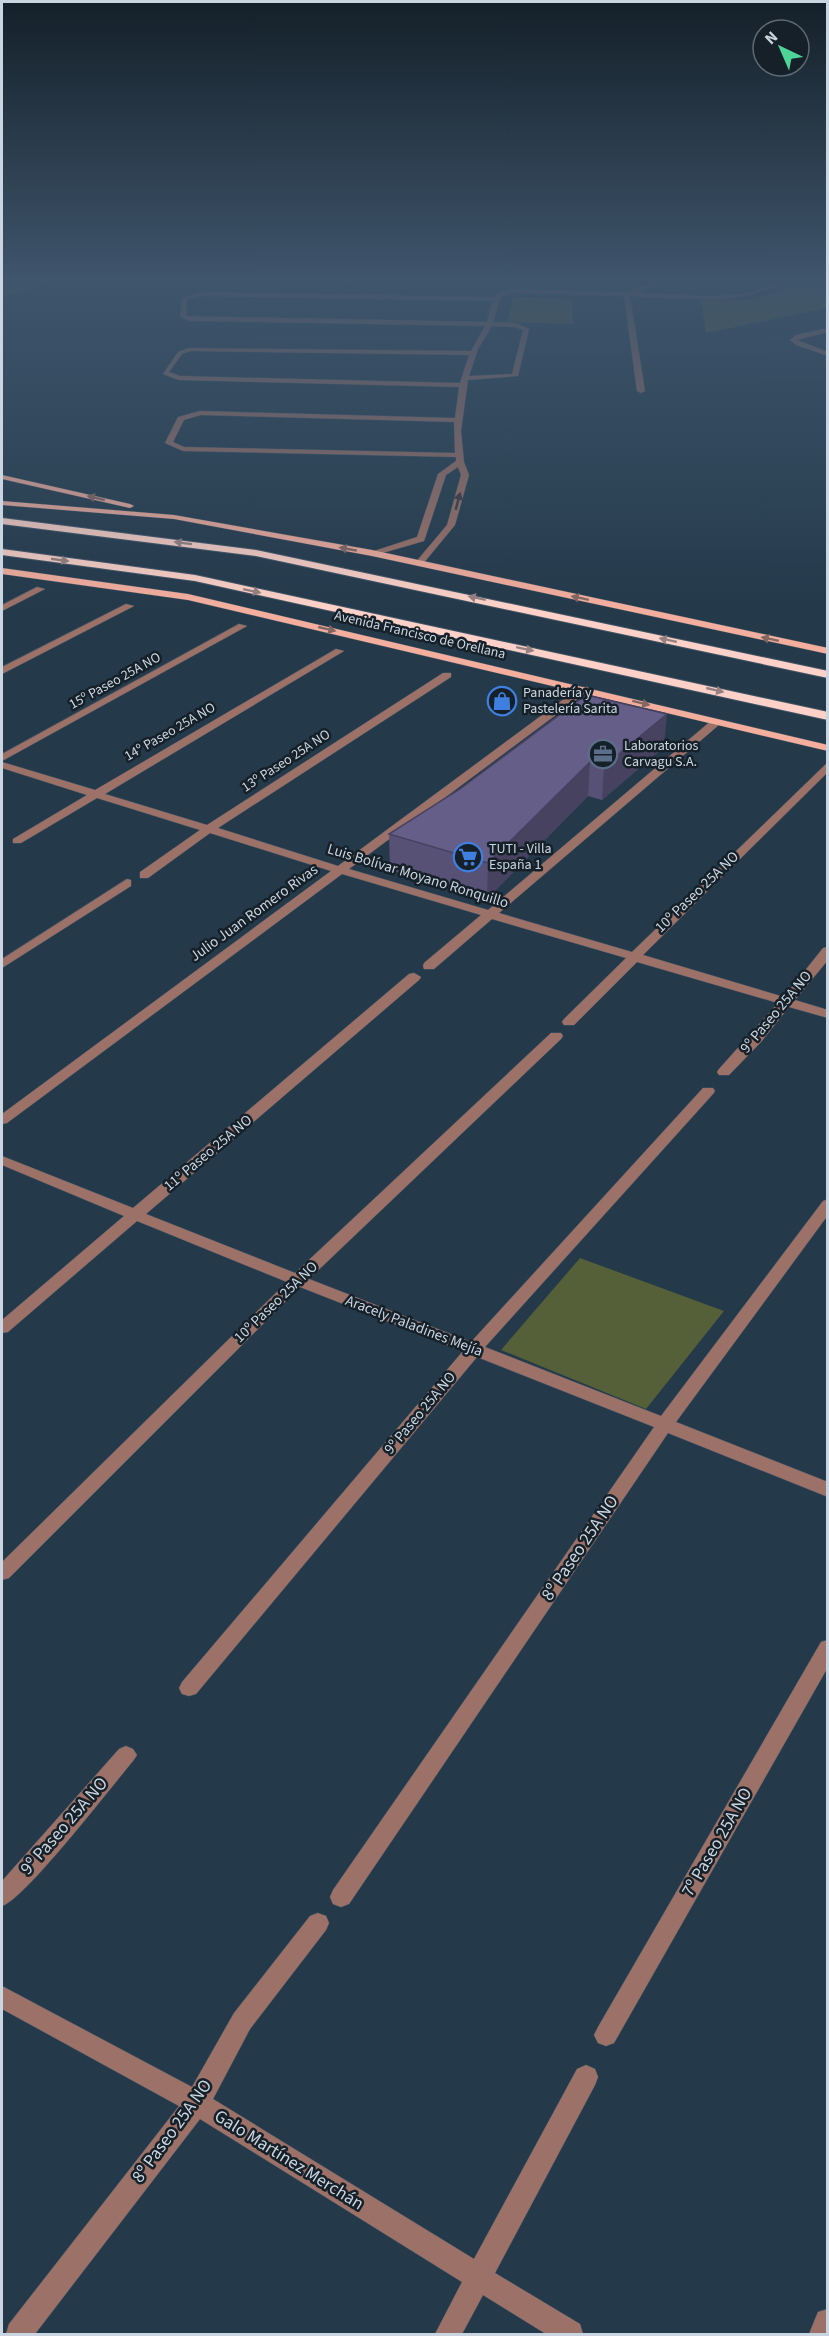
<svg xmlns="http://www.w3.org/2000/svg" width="829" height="2336" viewBox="0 0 829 2336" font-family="'Source Sans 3',sans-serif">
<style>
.green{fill:#555f38}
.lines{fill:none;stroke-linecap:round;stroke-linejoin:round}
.minor-casing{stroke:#425666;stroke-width:1}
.major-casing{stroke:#425666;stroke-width:1}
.highway-casing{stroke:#425666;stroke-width:2}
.minor{fill:#9c7167;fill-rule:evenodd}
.major{fill:#f4ae9d;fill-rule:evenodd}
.highway{fill:#fdd1c7;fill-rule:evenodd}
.wall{fill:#575176}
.shaded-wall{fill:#474260}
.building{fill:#655e89;stroke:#474260;stroke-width:1.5}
.oneway{fill:#856762}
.oneway2{fill:#3e383b}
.oneway3{fill:#95817f}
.labels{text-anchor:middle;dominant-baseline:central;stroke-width:5;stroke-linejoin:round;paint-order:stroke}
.far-street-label{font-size:14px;fill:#c9d6e1;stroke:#162028}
.far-poi-label{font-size:14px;fill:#c9d6e1;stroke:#162028;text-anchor:start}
.street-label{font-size:15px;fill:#c9d6e1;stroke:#162028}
.near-street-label{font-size:18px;fill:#c9d6e1;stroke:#162028}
</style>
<rect width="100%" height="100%" fill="#243a4b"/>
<!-- green -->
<path class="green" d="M2,280h66l-66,16z
M233,280h314l-22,7z
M804,280h23v28l-121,25 -5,-33h52z
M513,297l59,2 1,25 -66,-2z
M580,1258l144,53 -78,98 -145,-59z"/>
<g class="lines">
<!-- minor casing -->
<g class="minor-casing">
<path id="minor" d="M660,280h10l-33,13c35,1 72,5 107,1 15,-2 28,-14 44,-14 -48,28 -105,18 -158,16l15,95 -4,2 -4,-2 -13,-95 -113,-3 -10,3 -8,26 23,1 13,6 -11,47 -50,4 -7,51 3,31 5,13 -14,50 -33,40 -7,-2 32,-38 14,-50 -3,-8 -12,8 -22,66 -52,15 -4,-3 49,-16 21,-63 18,-13v-4l-273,-6 -18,-8 13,-26 22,-6 255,7 4,-31 -280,-7 -16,-6 15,-22 10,-4 283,3 14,-25 -295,-5 -10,-4 2,-19 19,-6 293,5 8,-6 9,-2 115,3zM201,296l291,5 -5,21 -301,-6 1,-16zM492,326l23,1 8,3 -11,44 -43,2 9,-27zM191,351l278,4 -9,28 -280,-7 -11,-4 13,-18zM201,415l253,7 1,31 -271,-6 -11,-5 11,-22z
M828,328v4l-31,8 31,12v4l-32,-11 -6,-5 6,-5z
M37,587l8,2 -43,22v-6z
M126,604l8,2 -132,68v-7z
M239,624l8,2 -245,135v-7z
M336,649l8,2 -239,143 102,31 236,-152h8v4l-233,151 120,38 242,-179h8v4l-239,178 139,41 224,-190h8v4l-221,189 133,39 196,-190v10l-185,183 141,42 39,-49 5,-1v13l-33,40 33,10v8l-39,-11 -28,35 -32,33h-10l-2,-3 2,-3 59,-66 -141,-41 -63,63h-10l-2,-3 2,-3 62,-61 -134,-39 -58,50h-10l-1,-3 1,-3 57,-48 -139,-41 -335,249 -5,1v-10l329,-243 -121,-38 -62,45h-8v-6l60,-42 -103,-32 -76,45h-8v-4l74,-44 -85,-27v-6l93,28z
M127,879l4,1v6l-129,82v-9z
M414,973l7,4 -2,3 -273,234 149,59 256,-240h10l2,3 -2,3 -252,240 162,63 232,-254h10l2,3 -2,3 -228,253 176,69 162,-215 5,-2v16l-152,207 152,60v15l-160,-64 -319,471 -8,3 -8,-3 -3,-7 3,-7 321,-463 -177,-70 -281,337 -7,2 -7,-2 -3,-6 3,-6 281,-331 -163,-64 -291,291 -7,2v-18l285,-280 -150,-61 -129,111 -6,1v-13l122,-104 -122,-51v-9l131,52 276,-234z
M828,1640v27l-214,376 -8,3 -8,-3 -4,-8 4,-8 223,-385z
M126,1746l7,3 4,6 -4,6c-21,25 -109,139 -131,145v-25l117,-132z
M318,1913l8,3 3,7 -3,7 -76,99 -37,70 261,160 103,-190 9,-4 9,4 3,8 -3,8 -100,188 85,51 3,10h-37l-63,-39 -21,39h-27l27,-52 -262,-163 -165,215h-29l3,-10 170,-218 -177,-97v-23l190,101 42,-74 76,-97z
M828,2309v25h-19l9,-22z"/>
</g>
<!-- major casing -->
<g class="major-casing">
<path id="major" d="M2,475l128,29 4,2 -4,2 -128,-29z
M2,501l172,14 198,35 456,98v6l-456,-98 -198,-37 -172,-14z
M2,568l186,26 640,151v6l-640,-151 -186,-26z"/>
</g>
<!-- highway casing -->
<g class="highway-casing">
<path id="highway" d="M2,518l254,32 572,121v7l-572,-122 -254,-32z
M2,549l193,26 633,137v8l-633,-139 -193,-26z"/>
</g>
<!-- minor -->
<use href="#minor" class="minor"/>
<!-- major -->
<use href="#major" class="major"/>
<!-- highway -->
<use href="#highway" class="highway"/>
</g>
<!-- wall -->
<path class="wall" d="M664,747l-62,53 -14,-4 -101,103 -97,-29 -1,-36 71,-45z"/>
<!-- shaded-wall -->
<path class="shaded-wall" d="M667,714l-3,33 -62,53 2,-34z
M590,762l-2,34 -101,103 1,-36z"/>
<!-- building -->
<path class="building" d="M586,695l81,19 -63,52 -14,-4 -102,101 -99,-29 71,-45z"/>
<!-- one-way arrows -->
<defs><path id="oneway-solid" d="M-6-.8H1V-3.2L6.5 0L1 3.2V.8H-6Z" transform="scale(1.5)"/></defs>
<g class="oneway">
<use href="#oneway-solid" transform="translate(96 498) rotate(-166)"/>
<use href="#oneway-solid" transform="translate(348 549) rotate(-170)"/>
<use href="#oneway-solid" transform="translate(580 598) rotate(-168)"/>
<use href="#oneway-solid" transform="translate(327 629) rotate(13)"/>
<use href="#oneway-solid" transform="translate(770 639) rotate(-168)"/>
<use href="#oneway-solid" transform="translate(641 703) rotate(14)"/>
</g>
<use class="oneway2" href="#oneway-solid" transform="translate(458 501) rotate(-75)"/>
<g class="oneway3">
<use href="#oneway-solid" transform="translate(183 543) rotate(-173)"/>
<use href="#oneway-solid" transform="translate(60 560) rotate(8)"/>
<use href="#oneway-solid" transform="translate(252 591) rotate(12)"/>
<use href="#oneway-solid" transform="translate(477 598) rotate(-168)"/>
<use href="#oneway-solid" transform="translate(668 640) rotate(-168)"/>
<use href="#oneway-solid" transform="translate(525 649) rotate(12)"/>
<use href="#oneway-solid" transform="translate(715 690) rotate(13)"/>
</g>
<!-- sky -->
<linearGradient id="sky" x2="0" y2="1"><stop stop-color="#142029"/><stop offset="0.46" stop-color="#3f556c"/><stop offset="1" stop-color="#3f556c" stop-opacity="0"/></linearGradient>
<rect width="829" height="607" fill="url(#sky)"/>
<!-- icons -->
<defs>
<g id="shop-ring" transform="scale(1.5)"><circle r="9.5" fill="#162028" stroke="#3f7fe0" stroke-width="1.5"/><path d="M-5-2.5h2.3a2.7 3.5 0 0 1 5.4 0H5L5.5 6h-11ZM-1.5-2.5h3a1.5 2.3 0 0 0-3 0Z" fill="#3f7fe0"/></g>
<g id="office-ring" transform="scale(1.5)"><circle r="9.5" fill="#162028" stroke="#5c6f8a" stroke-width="1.5"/><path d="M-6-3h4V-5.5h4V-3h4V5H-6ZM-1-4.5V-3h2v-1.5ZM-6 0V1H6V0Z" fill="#5c6f8a"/></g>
<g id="supermarket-ring" transform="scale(1.5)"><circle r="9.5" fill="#162028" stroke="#3f7fe0" stroke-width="1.5"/><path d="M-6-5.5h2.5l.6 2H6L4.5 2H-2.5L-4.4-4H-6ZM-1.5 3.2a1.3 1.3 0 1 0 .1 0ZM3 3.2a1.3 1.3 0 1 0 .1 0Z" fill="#3f7fe0"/></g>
</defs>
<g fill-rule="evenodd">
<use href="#shop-ring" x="502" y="701"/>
<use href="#office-ring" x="603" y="754"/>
<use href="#supermarket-ring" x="468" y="857"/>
</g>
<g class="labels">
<!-- far-street labels -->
<g class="far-street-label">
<text transform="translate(420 635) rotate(13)">Avenida Francisco de Orellana</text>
<text transform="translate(115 681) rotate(-29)">15º Paseo 25A NO</text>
<text transform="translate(170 732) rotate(-30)">14º Paseo 25A NO</text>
<text transform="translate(286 761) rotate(-33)">13º Paseo 25A NO</text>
</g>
<!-- far-poi labels -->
<g class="far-poi-label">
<text x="523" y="693">Panadería y<tspan x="523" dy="16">Pastelería Sarita</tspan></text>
<text x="624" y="746">Laboratorios<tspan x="624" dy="16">Carvagu S.A.</tspan></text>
<text x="489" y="849">TUTI - Villa<tspan x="489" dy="16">España 1</tspan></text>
</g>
<!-- street labels -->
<g class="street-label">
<text transform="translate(418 876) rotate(17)">Luis Bolívar Moyano Ronquillo</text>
<text transform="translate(697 892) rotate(-44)">10º Paseo 25A NO</text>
<text transform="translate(254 913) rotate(-36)">Julio Juan Romero Rivas</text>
<text transform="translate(776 1012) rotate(-50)">9º Paseo 25A NO</text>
<text transform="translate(208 1153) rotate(-40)">11º Paseo 25A NO</text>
<text transform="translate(276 1302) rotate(-44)">10º Paseo 25A NO</text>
<text transform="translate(414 1326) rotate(21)">Aracely Paladines Mejía</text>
<text transform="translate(420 1413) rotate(-50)">9º Paseo 25A NO</text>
</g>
<!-- near-street labels -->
<g class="near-street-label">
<text transform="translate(580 1548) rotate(-56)">8º Paseo 25A NO</text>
<text transform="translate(64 1826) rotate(-49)">9º Paseo 25A NO</text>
<text transform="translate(717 1842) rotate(-60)">7º Paseo 25A NO</text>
<text transform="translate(172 2131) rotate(-54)">8º Paseo 25A NO</text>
<text transform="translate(289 2160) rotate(32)">Galo Martínez Merchán</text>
</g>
</g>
<!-- border -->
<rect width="829" height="2336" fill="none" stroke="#c9d6e1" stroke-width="6"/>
<!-- north arrow -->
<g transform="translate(781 48) rotate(316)"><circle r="28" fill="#162028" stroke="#5e6972" stroke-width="1.5"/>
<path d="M0-4.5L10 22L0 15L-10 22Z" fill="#4ed399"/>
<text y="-9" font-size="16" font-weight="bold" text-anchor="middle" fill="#c9d6e1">N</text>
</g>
</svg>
